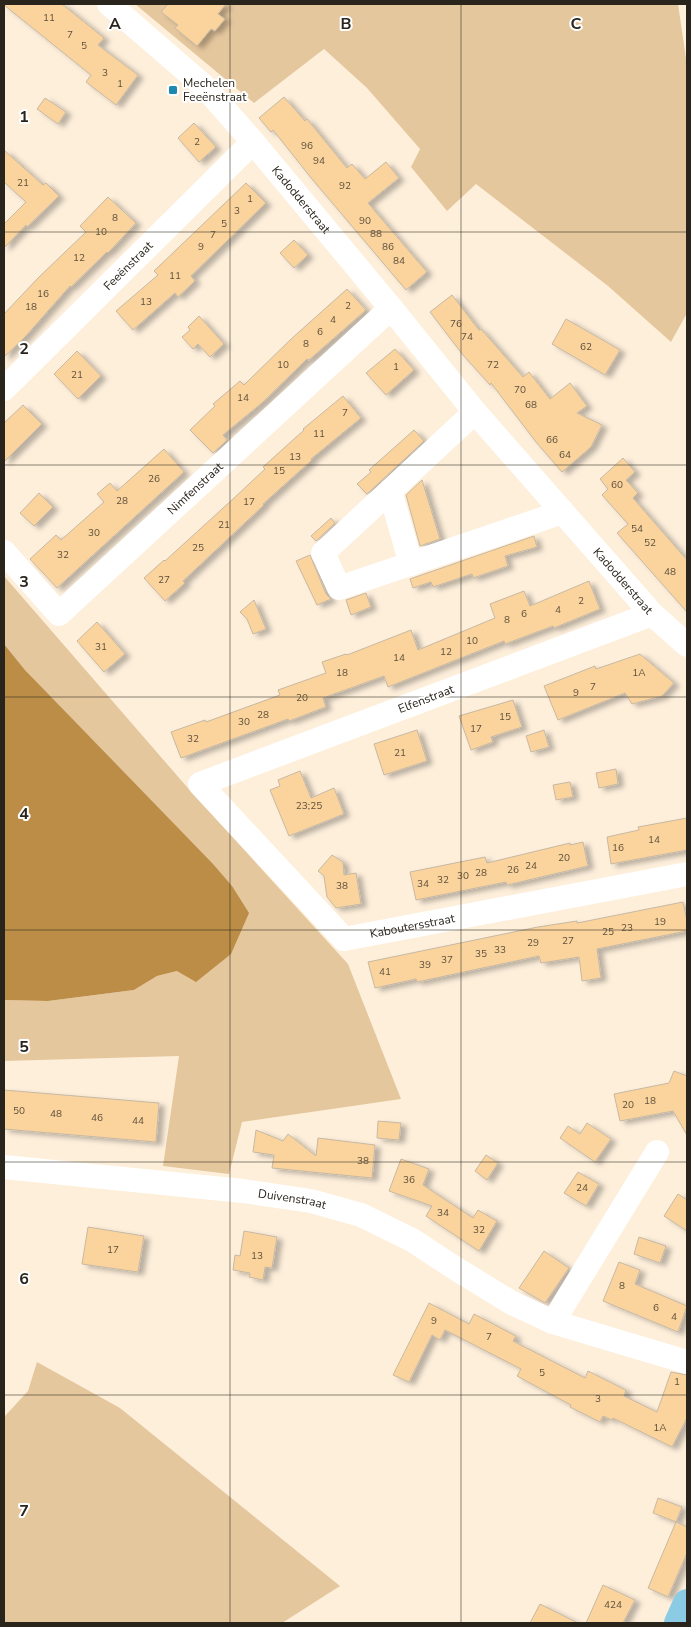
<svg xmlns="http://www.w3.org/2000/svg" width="691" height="1627" viewBox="0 0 691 1627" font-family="'Nunito Sans',sans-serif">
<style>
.green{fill:#e5c79e}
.water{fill:#bb8d47}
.building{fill:#fbd49d;stroke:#c6b8a4;filter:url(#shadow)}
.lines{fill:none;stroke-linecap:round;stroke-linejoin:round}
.minor{stroke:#fff;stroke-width:24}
.major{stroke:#8ccbe4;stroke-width:28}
.grid{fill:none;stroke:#29241c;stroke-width:1;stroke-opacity:0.55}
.poi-dot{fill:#1e89b0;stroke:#fff;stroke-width:2}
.labels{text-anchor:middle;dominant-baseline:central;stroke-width:4;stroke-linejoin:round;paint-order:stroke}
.number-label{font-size:10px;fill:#5e503c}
.poi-label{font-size:12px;fill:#29241c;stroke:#fff;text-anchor:start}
.street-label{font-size:12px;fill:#29241c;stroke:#fff}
.grid-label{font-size:16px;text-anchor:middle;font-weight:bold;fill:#29241c;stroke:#fff;stroke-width:4;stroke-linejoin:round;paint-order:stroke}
</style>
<defs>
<filter id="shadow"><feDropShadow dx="5.5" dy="3" stdDeviation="2.5" flood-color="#0004"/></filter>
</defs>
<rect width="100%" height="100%" fill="#feefdb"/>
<!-- green -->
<path class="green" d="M135,4h543l9,61v248l-16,29 -63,-56 -132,-102 -29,27 -36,-44 9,-18 -53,-61 -43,-39 -70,54z
M4,576l183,211 161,177 53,135 -159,23 -13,52 -66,-8 16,-110 -175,5v-61l44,1 86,-11 23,-14 20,-5 55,-85 -207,-216 -21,-26z
M37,1362l83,46 220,178 -58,37h-278v-206l24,-26z"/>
<!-- water -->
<path class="water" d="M4,644l21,26 188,194 19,22 17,27 -18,41 -35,28 -19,-11 -20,5 -23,14 -86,11 -44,-1z"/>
<!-- building -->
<path class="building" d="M4,4h58l42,34 -6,7 40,30 -22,30 -30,-23 5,-7 -87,-70z
M168,4h58l-8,10 7,5 -10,12 -4,-2 -14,17 -22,-18 3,-3 -17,-13z
M284,97l21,24 2,-2 40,49 5,-4 13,15 21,-17 13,16 -31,25 59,69 -21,18 -94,-111 -39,-49 -2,2 -12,-14z
M45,98l21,14 -8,12 -21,-15z
M194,123l22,24 -17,15 -21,-24z
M4,150l39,35 3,-2 13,13 -32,31 -1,-2 -22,23v-24l22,-22 -22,-20z
M246,183l20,20 -75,73 4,5 -17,16 -3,-4 -42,37 -17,-19 42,-36 -4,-4z
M108,197l28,26 -28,30 -1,-1 -36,35 -1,-1 -45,51 -21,20v-43l34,-36 48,-46 -6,-6z
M294,240l14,15 -14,13 -14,-15z
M347,289l19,21 -57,50 -2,-1 -44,43 -40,33 4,5 -14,13 -23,-23 25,-24 -2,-2 27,-23 4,4 46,-45z
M452,295l27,35 2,-1 42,48 6,-5 21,27 20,-16 17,23 -10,7 25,12 -11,22 -29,25 -26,-30 -45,-59 -1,2 -27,-30 -33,-43z
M199,316l25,28 -14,13 -12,-13 -5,5 -11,-12 8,-7 -2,-3z
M566,319l54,31 -15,25 -53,-31z
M395,349l19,21 -28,25 -20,-22z
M77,351l24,25 -23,23 -24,-25z
M343,396l18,22 -50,41 1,1 -49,44 1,1 -81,76 2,2 -20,18 -21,-23 20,-18 1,1 68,-62 32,-30 -2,-2 41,-37 -1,-1z
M23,405l19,19 -38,38v-39z
M414,430l10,11 -57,53 -10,-10 14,-12 -2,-2z
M164,449l20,23 -127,116 -27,-29 26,-24 5,5 43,-38 -7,-8 13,-11 7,8z
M623,458l12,14 -9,8 12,13 -5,5 54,62v52l-70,-79 11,-9 -26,-29 6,-6 -8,-10z
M422,480l18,59 -20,7 -14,-51z
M39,493l14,14 -19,19 -14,-13z
M331,518l4,5 -19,18 -5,-5z
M534,536l3,11 -32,9 3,10 -35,12 -1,-4 -39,13 -2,-5 -18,6 -3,-9z
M310,555l16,39 5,5 -14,6 -21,-44z
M589,581l11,28 -46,19 -1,-2 -48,18 -1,-3 -116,46 -4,-11 -61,22 3,9 -37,14 -1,-2 -107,39 -10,-26 34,-12 1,2 74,-27 -2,-5 48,-17 -4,-11 24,-8 1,1 64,-25 7,20 77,-32 -5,-14 34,-13 6,15z
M366,593l5,14 -20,8 -5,-15z
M254,600l12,29 -13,5 -6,-15 -7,-7z
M97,622l28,32 -21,18 -27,-31z
M640,654l34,29 -12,13 -30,8 -7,-11 -67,27 -14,-34 51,-20 1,3z
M513,700l9,27 -31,10 2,5 -22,8 -12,-34z
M417,730l10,31 -43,14 -10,-31z
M544,730l5,17 -18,5 -5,-16z
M616,769l2,15 -19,4 -3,-15z
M300,771l11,27 23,-10 10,26 -55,22 -19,-46 10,-4 -2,-6z
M570,782l3,15 -17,3 -3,-15z
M687,818v32l-76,14 -4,-27 32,-7 -1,-3z
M583,842l5,24 -81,19 -1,-3 -90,18 -6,-28 75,-15 2,6 83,-20v2z
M332,855l11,7 1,13 12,-2 5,31 -25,4 -9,-11 -3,-21 -6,-5z
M683,902l4,19v10l-90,18 4,29 -19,3 -3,-24 -38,6 -2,-7 -122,26 -1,-3 -41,9 -7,-26 170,-35 39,-6v2z
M674,1071l13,5v59l-14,-24 -53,10 -6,-27 55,-11z
M4,1090l155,13 -3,39 -152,-13z
M378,1121l23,2 -2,17 -22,-2z
M587,1123l24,16 -16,23 -35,-24 8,-12 12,8z
M256,1130l27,11 5,-7 28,22 2,-18 57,7 -3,33 -100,-10 2,-13 -21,-3z
M486,1155l12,8 -11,17 -12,-9z
M401,1159l28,10 -6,16 50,33 5,-8 19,11 -18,30 -53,-35 6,-10 -43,-15z
M578,1172l21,12 -13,22 -22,-13z
M678,1194l9,6v31l-23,-15z
M88,1227l56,9 -6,36 -56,-8z
M244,1231l33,6 -5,31 -7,-1 -2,13 -14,-3 1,-4 -17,-3 2,-15 5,1z
M639,1237l27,9 -6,17 -26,-9z
M544,1251l25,17 -24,35 -26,-15z
M619,1262l21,8 -5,14 52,22 -9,26 -75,-31z
M429,1303l40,21 5,-10 42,22 -3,5 72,37 3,-7 38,19 -2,6 33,16 14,-40 16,3v43l-15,29 -59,-29 -1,2 -9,-4 -3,6 -30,-15 1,-2 -54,-29 4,-7 -76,-39 -5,10 -8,-5 -23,47 -16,-7z
M658,1498l24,9 -6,15 -23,-9z
M676,1522l11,5v26l-19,44 -20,-9z
M603,1585l32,15 -12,23h-37z
M540,1604l38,19h-48z"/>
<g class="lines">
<!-- minor -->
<g class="minor">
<path id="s1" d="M109,4l96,83 48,55 138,166 84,104 177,202 35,31"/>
<path id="s2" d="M4,389l249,-247"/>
<path d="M475,412l-152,141 16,35 224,-76"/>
<path d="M390,491l21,73"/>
<path id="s3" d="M4,552l55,62 332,-306"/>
<path id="s4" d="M652,614l-452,170 144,155 343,-65"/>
<path id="s5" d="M4,1167l239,24 68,10 50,14 51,25 46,30 54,33 41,19 134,40"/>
<path d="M553,1322l104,-170"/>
</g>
<!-- major -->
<path class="major" d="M678,1623l9,-20"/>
</g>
<!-- grid -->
<path class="grid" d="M230,4v1619M461,4v1619M4,232h683M4,465h683M4,697h683M4,930h683M4,1162h683M4,1395h683"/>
<!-- markers -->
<rect class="poi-dot" x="168" y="85" width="10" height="10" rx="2.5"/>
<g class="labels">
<!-- number labels -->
<g class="number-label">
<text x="49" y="18">11</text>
<text x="70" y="35">7</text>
<text x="84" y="46">5</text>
<text x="105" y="73">3</text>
<text x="120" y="84">1</text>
<text x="197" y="142">2</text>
<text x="307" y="146">96</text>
<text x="319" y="161">94</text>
<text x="23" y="183">21</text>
<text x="345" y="186">92</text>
<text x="250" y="199">1</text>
<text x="237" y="211">3</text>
<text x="115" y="218">8</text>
<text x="365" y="221">90</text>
<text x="224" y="224">5</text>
<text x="101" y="232">10</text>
<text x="376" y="234">88</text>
<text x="213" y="235">7</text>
<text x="201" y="247">9</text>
<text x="388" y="247">86</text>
<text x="79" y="258">12</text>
<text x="399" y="261">84</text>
<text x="175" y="276">11</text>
<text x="43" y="294">16</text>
<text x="146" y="302">13</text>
<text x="348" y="306">2</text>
<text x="31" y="307">18</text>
<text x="333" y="320">4</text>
<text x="456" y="324">76</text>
<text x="320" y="332">6</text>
<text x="467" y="337">74</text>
<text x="306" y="344">8</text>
<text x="586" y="347">62</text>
<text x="283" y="365">10</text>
<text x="493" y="365">72</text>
<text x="396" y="367">1</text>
<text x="77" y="375">21</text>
<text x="520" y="390">70</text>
<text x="243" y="398">14</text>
<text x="531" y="405">68</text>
<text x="345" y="413">7</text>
<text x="319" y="434">11</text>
<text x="552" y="440">66</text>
<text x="565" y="455">64</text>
<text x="295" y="457">13</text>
<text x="279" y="471">15</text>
<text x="154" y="479">26</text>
<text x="617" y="485">60</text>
<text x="122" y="501">28</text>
<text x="249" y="502">17</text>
<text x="224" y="525">21</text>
<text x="637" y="529">54</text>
<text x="94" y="533">30</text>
<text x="650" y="543">52</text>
<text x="198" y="548">25</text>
<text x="63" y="555">32</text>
<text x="670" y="572">48</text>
<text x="164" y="580">27</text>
<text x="581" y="601">2</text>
<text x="558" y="610">4</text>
<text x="524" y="614">6</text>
<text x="507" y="620">8</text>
<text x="472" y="641">10</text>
<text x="101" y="647">31</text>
<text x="446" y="652">12</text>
<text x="399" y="658">14</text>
<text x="342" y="673">18</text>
<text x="639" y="673">1A</text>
<text x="593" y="687">7</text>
<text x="576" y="693">9</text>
<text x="302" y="698">20</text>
<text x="263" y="715">28</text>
<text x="505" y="717">15</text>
<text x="244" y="722">30</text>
<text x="476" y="729">17</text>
<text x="193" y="739">32</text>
<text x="400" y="753">21</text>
<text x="309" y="806">23;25</text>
<text x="654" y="840">14</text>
<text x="618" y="848">16</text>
<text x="564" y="858">20</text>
<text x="531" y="866">24</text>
<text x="513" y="870">26</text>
<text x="481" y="873">28</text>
<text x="463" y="876">30</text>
<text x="443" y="880">32</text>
<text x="423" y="884">34</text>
<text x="342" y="886">38</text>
<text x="660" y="922">19</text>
<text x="627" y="928">23</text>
<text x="608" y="932">25</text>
<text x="568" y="941">27</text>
<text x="533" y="943">29</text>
<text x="500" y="950">33</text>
<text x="481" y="954">35</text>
<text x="447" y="960">37</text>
<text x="425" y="965">39</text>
<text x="385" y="972">41</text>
<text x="650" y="1101">18</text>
<text x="628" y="1105">20</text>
<text x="19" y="1111">50</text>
<text x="56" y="1114">48</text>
<text x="97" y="1118">46</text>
<text x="138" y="1121">44</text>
<text x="363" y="1161">38</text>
<text x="409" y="1180">36</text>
<text x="582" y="1188">24</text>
<text x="443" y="1213">34</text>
<text x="479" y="1230">32</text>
<text x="113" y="1250">17</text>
<text x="257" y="1256">13</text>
<text x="622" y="1286">8</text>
<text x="656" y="1308">6</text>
<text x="674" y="1317">4</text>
<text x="434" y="1321">9</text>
<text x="489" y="1337">7</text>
<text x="542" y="1373">5</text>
<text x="677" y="1382">1</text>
<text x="598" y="1399">3</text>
<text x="660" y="1428">1A</text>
<text x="613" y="1605">424</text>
</g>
<!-- poi labels -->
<g class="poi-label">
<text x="183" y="83">Mechelen<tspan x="183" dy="14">Feeënstraat</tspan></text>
</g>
<!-- street labels -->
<g class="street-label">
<text stroke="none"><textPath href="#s1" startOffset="275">Kadodderstraat</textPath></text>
<text stroke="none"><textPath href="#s2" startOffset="175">Feeënstraat</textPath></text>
<text stroke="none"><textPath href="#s3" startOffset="268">Nimfenstraat</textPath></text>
<text stroke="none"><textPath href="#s1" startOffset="774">Kadodderstraat</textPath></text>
<text transform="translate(426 699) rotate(-21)">Elfenstraat</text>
<text stroke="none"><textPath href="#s4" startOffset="764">Kaboutersstraat</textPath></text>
<text stroke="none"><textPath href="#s5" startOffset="290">Duivenstraat</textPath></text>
</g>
</g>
<g class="grid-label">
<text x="115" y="29">A</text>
<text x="346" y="29">B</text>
<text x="576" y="29">C</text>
<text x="24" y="122">1</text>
<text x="24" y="354">2</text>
<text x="24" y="587">3</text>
<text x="24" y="819">4</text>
<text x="24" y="1052">5</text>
<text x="24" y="1284">6</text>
<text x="24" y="1516">7</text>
</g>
<!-- border -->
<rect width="691" height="1627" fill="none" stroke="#29241c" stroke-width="10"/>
</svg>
